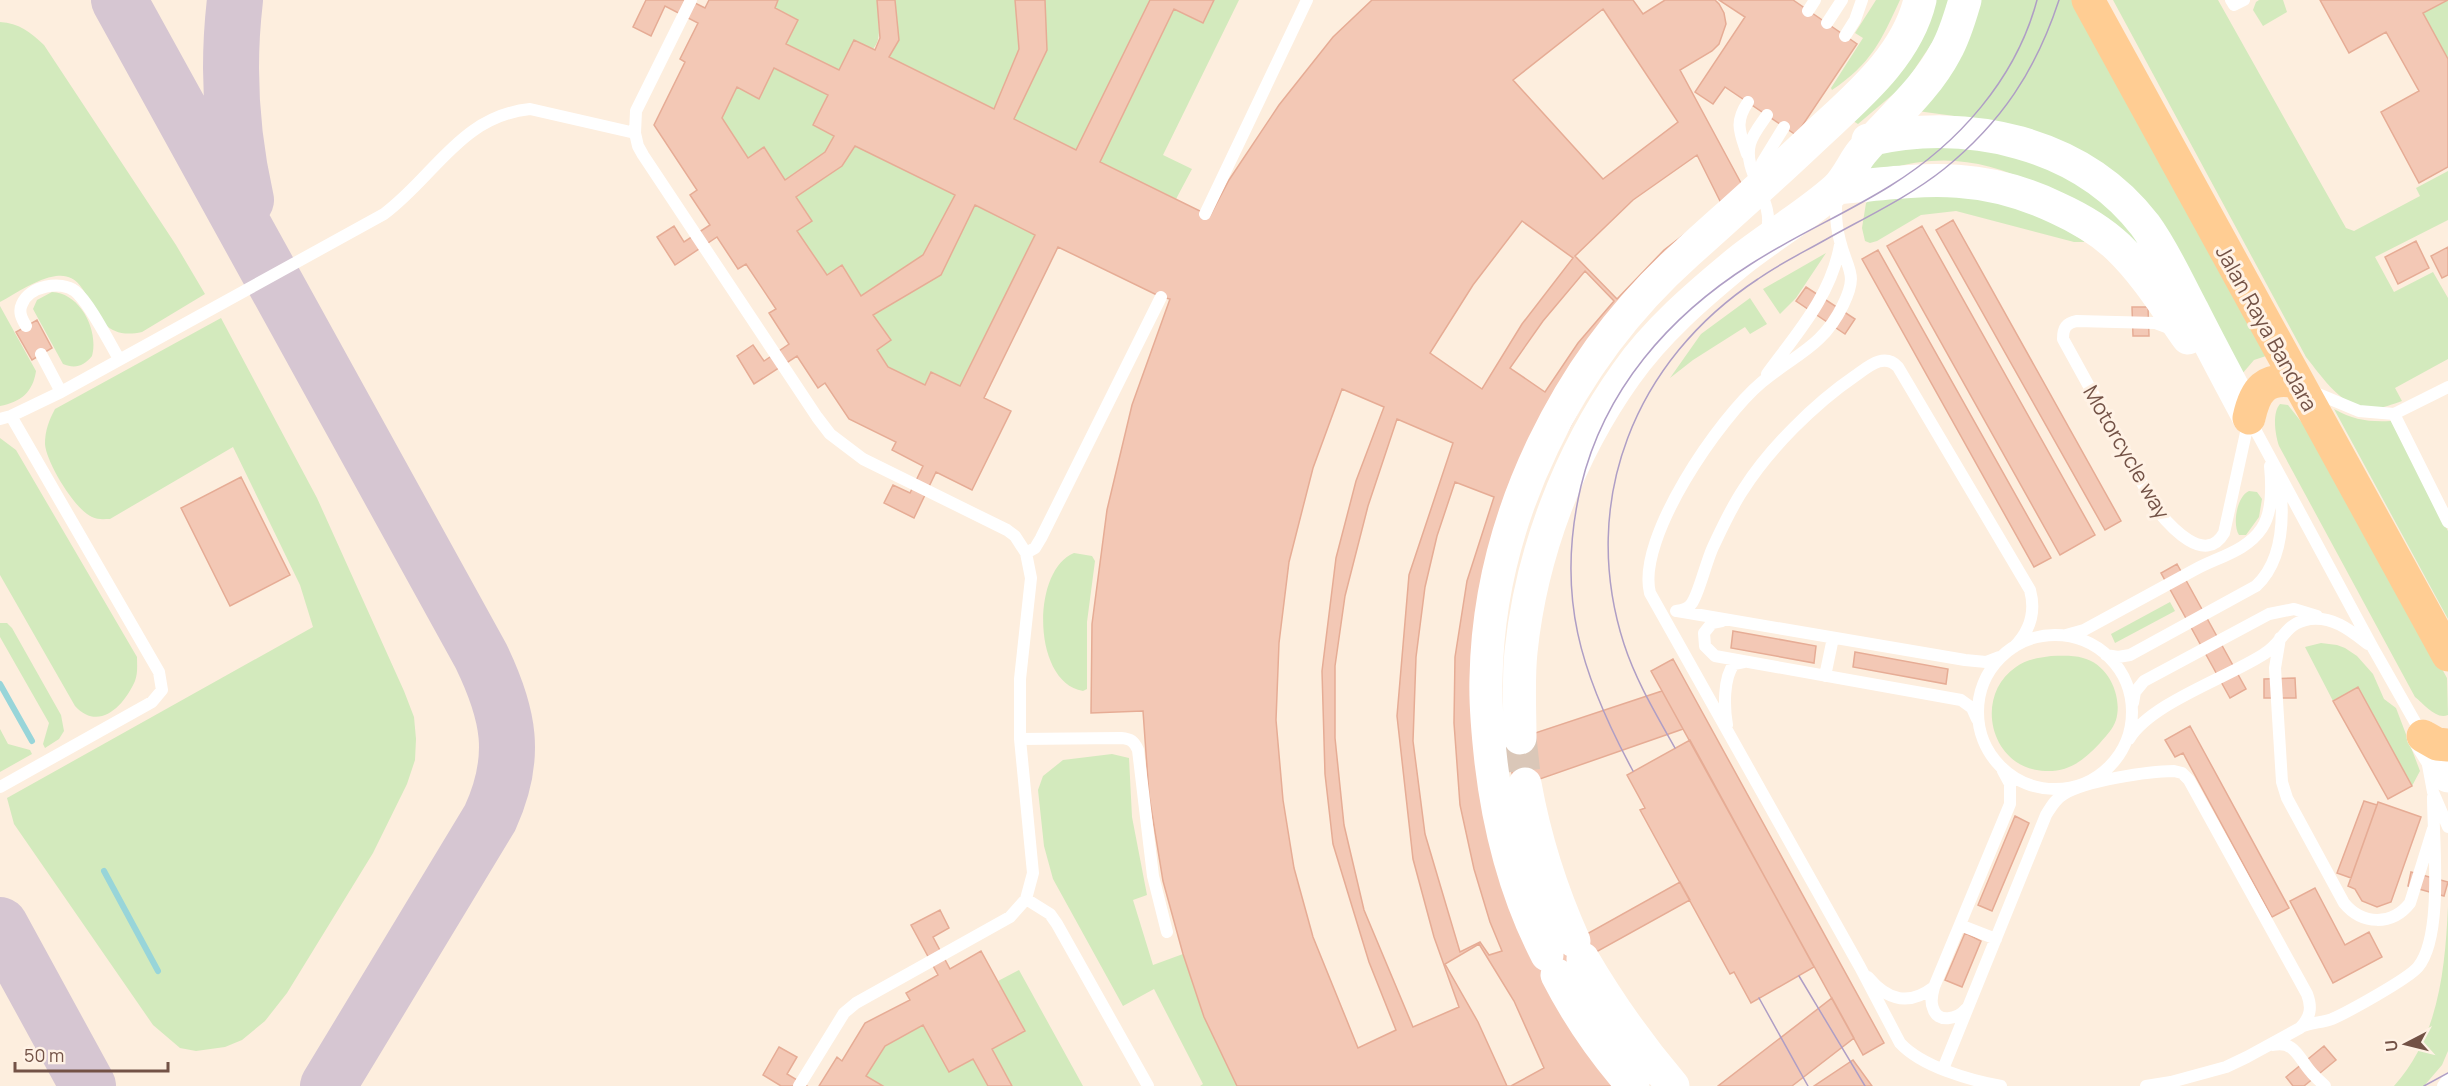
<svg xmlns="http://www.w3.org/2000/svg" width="2448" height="1086" viewBox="0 0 2448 1086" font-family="Manrope,sans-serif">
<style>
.green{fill:#d3eabd}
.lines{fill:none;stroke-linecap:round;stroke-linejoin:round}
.stream{stroke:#98d5d9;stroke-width:6}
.taxiway{stroke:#d6c6d2;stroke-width:56}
.building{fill:#f3c8b5;stroke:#e6ac95;stroke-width:1.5;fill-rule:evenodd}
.secondary-tunnel{stroke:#dac7b8;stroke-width:33;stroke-dasharray:33 16;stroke-linecap:butt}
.lane{stroke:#fff;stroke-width:12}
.secondary{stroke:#fff;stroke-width:33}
.primary{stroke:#ffcd93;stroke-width:33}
.tram{stroke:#af9ec5;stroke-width:1.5}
.labels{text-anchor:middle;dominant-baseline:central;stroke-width:6;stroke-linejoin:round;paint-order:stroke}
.street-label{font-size:21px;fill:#735246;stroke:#fff2e5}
</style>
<rect width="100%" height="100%" fill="#fdeede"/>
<!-- green -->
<path class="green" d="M778,0h99c4,51 6,45 -38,70l-53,-26 12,-24 -23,-12z
M895,0h120l4,49 -25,60 -105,-52 10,-17z
M1045,0h105l-74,150 -62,-31 33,-69z
M1214,0h25l-76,155 29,14 -16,30 -76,-37 74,-153 28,14z
M1876,0h24c-19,41 -29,64 -68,90l-1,-2 32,-50 -8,-5z
M1928,0h25l-15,34 -34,51 -46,39 -8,-5z
M1974,0h100l195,355 -15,5 -12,14 -74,-140 -199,-116 -59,-8z
M2113,0h105l128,228 8,3 66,-35 -4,-8 32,-17v49l-73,37 19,35 39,-20 15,26v61l-53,29 7,13c-9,3 -19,7 -27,8 -31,2 -52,-31 -69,-52z
M2259,0h24l4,12 -24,14 -10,-16 3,-8z
M2448,0v59l-25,-46z
M0,22c19,1 30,10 44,23l132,200 29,49 -63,38c-59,13 -44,-62 -86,-56 -20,3 -39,17 -56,26z
M774,68l54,27 -15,30 21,11 -9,16 -40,28 -21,-33 -16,11 -26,-40 15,-31 22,11z
M855,146l100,49 -32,60 -62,41 -19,-30 -15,9 -30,-44 15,-10 -16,-24 46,-31z
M1878,146l137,2 80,44 66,72c-66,-45 -145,-110 -230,-103 -21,1 -42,8 -63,13z
M1937,187l86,14 62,41h-11l-118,-31 -35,4 -44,26 -7,2 -5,-2 -3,-13 4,-25 9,-6z
M975,205l60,30 -75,151 -29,-14 -6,13 -37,-18 -11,-17 14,-10 -18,-25z
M1826,253l-30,45 -16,16 -17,-25z
M52,292c28,1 47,38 40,64 -8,10 -17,13 -29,8l-30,-55 4,-9z
M1750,298l17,26 -17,10 -5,-7 -52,33 -23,18 31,-44z
M0,306l36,65c-3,21 -15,31 -36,35z
M221,318l96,180 87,193 10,26 2,22 -1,21 -8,24 -34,69 -86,140 -22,28 -23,19 -17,7 -29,4 -16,-3 -27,-23 -139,-201 -7,-26 306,-171 -13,-42 -67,-138 -123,72c-6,0 -12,1 -18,-2 -17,-7 -46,-55 -47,-73 0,-13 4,-24 10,-35z
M2280,404l8,1 33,42 126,231 1,37c-12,5 -24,-11 -33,-18l-136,-251c-4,-12 -7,-33 1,-42z
M2334,409c20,11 34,13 57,12l57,110v88z
M0,438l16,12 121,207c0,8 1,16 -2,24 -11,25 -36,51 -60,25l-75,-131z
M2249,491l8,1 5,7 -3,18 -13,18h-7c-7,-11 -2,-39 10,-44z
M1074,553l18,3 3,5 -8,61v67l-4,2c-51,-8 -52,-121 -9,-138z
M2170,602l5,9 -60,32 -4,-9z
M0,623h7l5,5 49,87 3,16 -5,8 -14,9 -2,-4 6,-21 -49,-86z
M2321,643l16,2 8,3 12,8 16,18 11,25 12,9 24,63 -8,15 -54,-99 -25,14 -28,-54z
M2051,656c10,0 22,-1 32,2 25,6 40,38 33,62 -3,9 -10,16 -16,23 -16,17 -30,29 -55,28 -55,-2 -72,-75 -29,-104 10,-8 23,-9 35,-11z
M0,729l8,15 22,6 2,4 -32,18z
M1112,754l17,4 3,59 15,78 -14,5 20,65 30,-11 21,63 33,69h-37l3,-2 -49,-95 -31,17 -70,-127 -9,-33 -6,-56 5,-14 20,-16z
M2448,906v145l-6,14 -18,21h-30c45,-50 51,-116 54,-180z
M1019,970l64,116h-71l-20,-37 33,-18 -27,-50z
M923,1025l26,47 24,-13 15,27h-105l-17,-10 19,-30z"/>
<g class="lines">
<!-- stream -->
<path class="stream" d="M0,684l32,57
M104,871l54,100"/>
<!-- taxiway -->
<path class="taxiway" d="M119,0l362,656c28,58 37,101 9,162l-162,268
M235,0c-8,68 -4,134 11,200
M0,925l88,161"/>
</g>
<!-- building -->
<path class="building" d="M646,0h43l16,8 4,-8h69l-3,8 23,12 -12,24 53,26 15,-30 21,10 5,-12 -3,-38h18l4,40 -10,17 105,52 25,-60 -4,-49h30l2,50 -33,69 62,31 74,-150h64l-11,23 -29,-14 -74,153 110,54 19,-36 50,-75 54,-68 39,-37h261l10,14 22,-14h50l4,4 5,9 2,11 -7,20 -7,7 -32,19 68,126 -99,86 -153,280 3,280 127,244h-389l-33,-69 -21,-63 -20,-73 -14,-86 -6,-84 -52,2 1,-89 15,-114 25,-105 38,-106 -9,-2 -103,-50 -74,151 27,13 -39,79 -36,-18 -22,46 -30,-15 9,-18 17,8 13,-27 -31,-16 4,-8 -47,-23 -24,-36 -7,5 -21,-32 -43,28 -17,-28 16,-11 11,16 25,-17 -20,-31 7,-4 -30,-45 -8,5 -21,-32 -42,28 -18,-28 17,-11 10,16 26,-17 -20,-30 7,-5 -43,-65 31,-63 -5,-3 18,-36 -33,-17 -14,30 -18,-9zM774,68l54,27 -15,30 21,11 -9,16 -40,28 -21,-33 -16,11 -26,-40 15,-31 22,12zM855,146l100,49 -32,60 -62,41 -19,-31 -15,10 -30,-44 15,-10 -16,-24 46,-31zM975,205l60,30 -75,151 -29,-14 -6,13 -37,-18 -11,-17 14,-10 -18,-25 68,-40z
M1719,0h74l64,44 -61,91 -71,-48 -12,17 -18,-12 50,-75z
M2320,0h128l-25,13 25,46v108l-29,16 -38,-71 38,-21 -33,-59 -37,21z
M1603,9l75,113 -75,57 -90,-99z
M1697,155l25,50 -58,45 -47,49 -42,-43 58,-56z
M1953,220l168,301 -16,9 -169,-300z
M1522,221l51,37 -51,66 -40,65 -52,-36 43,-68z
M1922,226l173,309 -35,20 -173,-309z
M2416,241l13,27 -31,16 -13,-27z
M2448,247v28l-6,3 -11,-22z
M1878,250l173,308 -17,9 -172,-308z
M1585,271l29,30 -36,42 -33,49 -35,-24 33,-47z
M1806,287l49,32 -10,15 -49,-33z
M2132,307h16l1,29h-16z
M37,320l15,28 -20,12 -16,-28z
M1342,389l42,18 -28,74 -20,77 -14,113 3,103 8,70 36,118 27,68 -38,18 -45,-111 -19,-69 -11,-68 -7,-80 3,-77 10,-81 24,-94z
M1397,419l56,24 -44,132 -12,141 16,143 21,78 25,70 -46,20 -49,-117 -20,-85 -9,-87v-72l10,-70 23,-90z
M241,477l49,98 -60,31 -49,-98z
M1455,482l39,15 -27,84 -12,76 -1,66 6,82 14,64 16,53 12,29 -13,4 -9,-13 -20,10 -35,-118 -12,-93 3,-84 9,-70 12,-51z
M2177,564l69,125 -16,9 -69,-125z
M1733,631l83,15 -2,17 -83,-15z
M1855,652l93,17 -2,15 -93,-17z
M1673,659l211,384 -21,12 -212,-384z
M2295,678l1,20h-32v-19z
M2358,687l54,99 -24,13 -55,-98z
M1662,691l21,38 -169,59 -6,-46z
M2190,726l99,182 -17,9 -89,-164 -8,4 -10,-17z
M1690,740l124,227 -63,36 -17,-31 -4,2 -90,-164 5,-2 -18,-33z
M2364,801l13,4 -26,73 -14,-5z
M2378,802l43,15 -30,85 -14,5 -15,-6 -7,-12 -7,-3z
M2015,816l14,7 -37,88 -14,-6z
M2411,872l37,10 -4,14 -36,-10z
M1680,882l10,18 -139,77 -9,-18z
M2315,888l30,57 24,-13 13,25 -49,26 -43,-82z
M940,910l9,18 -16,9 17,32 31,-18 44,80 -33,18 20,37h-24l-15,-27 -24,13 -26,-47 -38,21 -19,30 17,10h-64l18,-29 5,4 23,-38 45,-23 -4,-7 32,-18 -27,-50z
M1965,933l16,8 -19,46 -17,-7z
M1479,944l35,57 30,67 -33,18h-4l-29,-64 -33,-58z
M1832,998l22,40 -62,48h-74z
M2324,1046l12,14 -32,26h-11l-7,-9z
M779,1047l18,10 -10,17 20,12h-26l-18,-11z
M1853,1060l19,26h-58z"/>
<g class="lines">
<!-- secondary-tunnel -->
<path class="secondary-tunnel" d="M1520,738l5,46"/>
<!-- lane -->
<path class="lane" d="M691,0l-55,111 -1,22 3,13 5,9 174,262 13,17 33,25 144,71 8,6 11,17 5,25 -11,101v60l13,134 -7,26 -16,18 -154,86 -12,10 -45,73
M2231,0l3,5 10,-5
M1808,11l7,-11
M1827,23l15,-23
M1845,36l10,-16 7,-20
M1747,154c-7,-22 -13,-31 1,-52
M1758,177l4,-14 22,-36
M1837,195c-2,15 -1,31 3,46 7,29 19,32 3,64 -20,42 -49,50 -81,77 -42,35 -126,156 -112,211l210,374 40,76c22,24 70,37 101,43
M1205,214l102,-214
M1766,234c11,-33 -24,-60 -16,-90 3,-11 11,-20 17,-29
M26,326c-4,-7 -8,-14 -4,-22 7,-18 39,-24 53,-13 14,11 34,51 44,68
M2171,329l-16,-6 -78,-2c-11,2 -14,7 -14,18l94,171c13,16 48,56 67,23l25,-114
M41,354l20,38
M1767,374c30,-41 64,-78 73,-129
M2311,391l48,20 35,3 54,-27
M2394,414l54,108
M0,419l11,-3 50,-24 323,-178c51,-38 77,-98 146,-105l105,24
M2250,420l123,228 50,88
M1026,553l9,-5 6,-10 120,-241
M1676,611c7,-1 12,-2 16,-8 7,-10 14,-41 21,-56 9,-19 18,-39 30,-57 26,-41 71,-86 112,-114 13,-9 29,-24 43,-9l132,223c6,22 0,41 -16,57
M1677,611l288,49 21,2 13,-5
M1722,621l-10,2 -8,10 1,13 10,10 246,44 11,8 5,11
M1978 712a77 77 0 1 1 154 0a77 77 0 1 1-154 0Z
M2066,635l18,-5c37,-20 75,-41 112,-61 22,-12 51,-18 66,-41 11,-17 10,-42 8,-62
M2280,638l-5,30 7,114 5,16 57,105c18,22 48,23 66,0l23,-74
M2106,655l12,2 12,-2 126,-69c27,-25 28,-68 24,-102
M1825,676l8,-38
M2133,703l2,-11 9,-11 125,-67 25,-5 23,7
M1727,725c-3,-17 -4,-47 7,-61l10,-2
M1020,739l101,-1c10,1 13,3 17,12l15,126 14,56
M2129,739c22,-36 98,-61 135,-85 20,-12 20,-31 46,-35 23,-3 41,12 58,25
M2428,765l5,27 15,35
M0,787l152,-85 10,-12 -3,-18 -148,-256
M1026,899l24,15 7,10 91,162
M1960,925l36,14
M1868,977c20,24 41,29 66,10l76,-183v-20l-7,-13
M1934,987c-2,7 -4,14 -1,21 4,16 25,11 33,1
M2301,1027c10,-5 21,-4 31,-8 16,-7 76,-40 86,-52 26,-31 15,-129 15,-170
M2273,1045c22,-5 26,14 38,27 4,5 9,9 14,14
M1943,1069l103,-254c5,-8 9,-16 18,-21 20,-13 85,-23 110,-23l8,2 7,7 118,214c5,13 4,23 -7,34l-53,29 -21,10 -55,15 -25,4
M2443,1086l5,-7"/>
<!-- secondary -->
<path class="secondary" d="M1868,140c99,-23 213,2 277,85 19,26 32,56 47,84 18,36 38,73 57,109
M1837,188c84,-8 141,-18 220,20 22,10 43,22 61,39 28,27 48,60 70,91
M2423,736l25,40
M1520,738c0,-28 -2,-58 1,-86 10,-98 48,-198 105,-278 30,-43 72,-79 112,-112 31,-25 69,-47 98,-73 11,-10 17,-26 26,-37 29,-34 63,-61 84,-101 9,-16 14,-34 19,-51
M1525,784c10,55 26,106 49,157
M1547,955c-31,-60 -48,-125 -56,-193 -3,-27 -6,-56 -5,-84 3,-160 82,-319 201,-425 42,-38 84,-75 124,-113 42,-40 95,-81 109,-140
M1583,959c27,46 56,87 90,127
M1557,975c21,41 46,77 76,111"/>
<!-- primary -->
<path class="primary" d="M2088,0l360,655
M2249,418c6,-28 16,-42 48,-36
M2423,736l14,8 11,1"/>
<!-- tram -->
<path class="tram" d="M1675,748c-19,-34 -39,-67 -51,-104 -46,-143 11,-284 134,-365 21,-15 44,-26 67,-39 39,-22 84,-43 119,-71 58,-47 92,-99 115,-169
M1633,771c-52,-96 -78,-176 -52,-285 23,-96 88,-170 170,-222 45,-29 94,-50 139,-78 68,-42 126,-107 147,-186
M1799,976l66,110
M1759,998l49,88
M2424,1086l24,-13"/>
</g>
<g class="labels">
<!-- street labels -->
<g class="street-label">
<text transform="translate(2267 328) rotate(61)">Jalan Raya Bandara</text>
<text transform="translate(2127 452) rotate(60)">Motorcycle way</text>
</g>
</g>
<!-- north arrow -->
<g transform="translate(2406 1044) rotate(263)" stroke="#fff2e5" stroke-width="4.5" paint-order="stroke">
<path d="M0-4.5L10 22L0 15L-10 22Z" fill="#735246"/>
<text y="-9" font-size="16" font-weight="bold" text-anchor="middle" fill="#735246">U</text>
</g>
<!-- scale -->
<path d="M15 1062v9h153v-9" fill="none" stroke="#735246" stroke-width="3"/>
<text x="24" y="1062" font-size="18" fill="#735246" stroke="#fff2e5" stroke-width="4.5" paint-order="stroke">50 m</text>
</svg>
